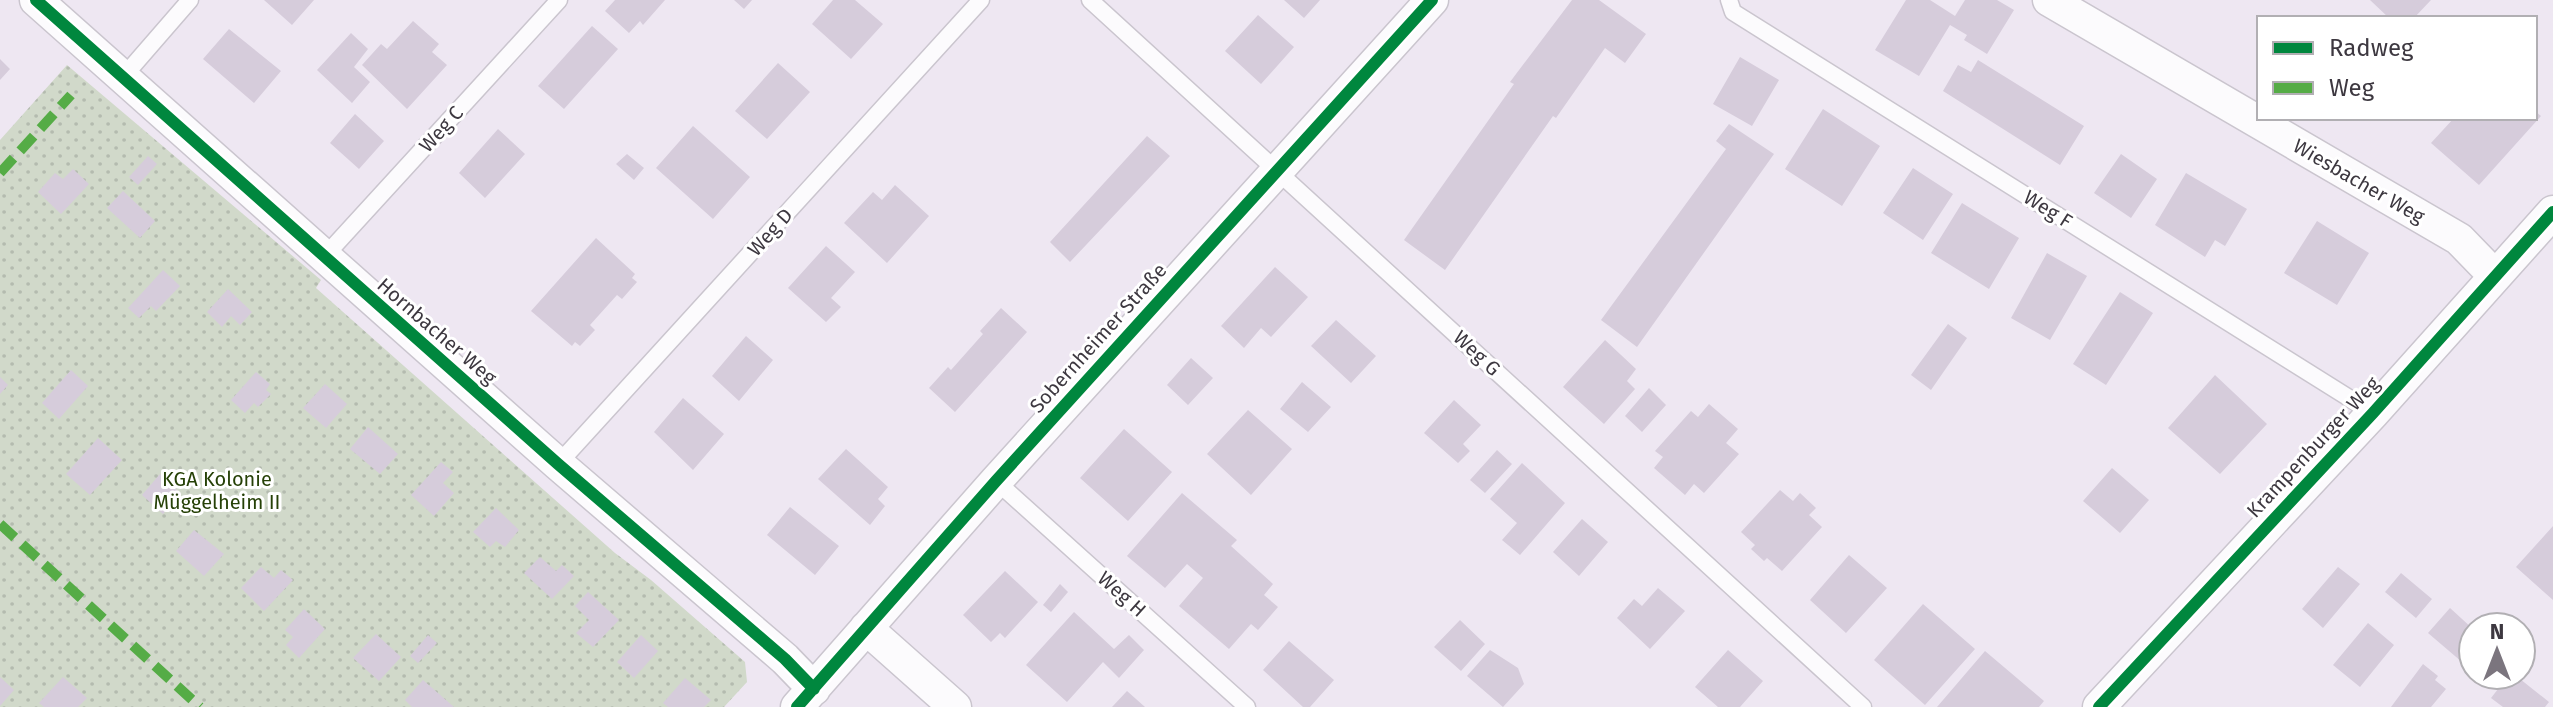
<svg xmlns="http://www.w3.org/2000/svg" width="2553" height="707" viewBox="0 0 2553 707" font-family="'Fira Sans',sans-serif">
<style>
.grass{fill:url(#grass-dots)}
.building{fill:#d6ccdb}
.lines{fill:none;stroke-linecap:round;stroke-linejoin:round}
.lane-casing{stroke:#cac5ce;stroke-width:19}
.street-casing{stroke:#cac5ce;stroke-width:35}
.lane{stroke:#fcfbfd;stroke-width:16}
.street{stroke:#fcfbfd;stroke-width:32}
.quiet{stroke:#55ac46;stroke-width:10;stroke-dasharray:20 10;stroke-linecap:butt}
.cycleway-casing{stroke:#fff;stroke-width:17}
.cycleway{stroke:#00873e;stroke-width:12}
.labels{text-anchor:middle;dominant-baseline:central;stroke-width:6;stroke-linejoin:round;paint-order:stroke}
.street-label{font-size:20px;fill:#3d3840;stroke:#fff}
.park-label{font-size:20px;fill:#264107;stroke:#fff}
</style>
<defs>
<pattern id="grass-dots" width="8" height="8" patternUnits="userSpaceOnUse" patternTransform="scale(2)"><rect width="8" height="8" fill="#d1d9ca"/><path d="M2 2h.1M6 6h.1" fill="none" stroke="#b4bbaf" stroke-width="1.8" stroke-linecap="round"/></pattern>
</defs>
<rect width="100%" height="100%" fill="#eee7f2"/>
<!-- grass -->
<path class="grass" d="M67,65l254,215 -5,8 299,265 36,27 94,82 2,20 -23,25h-724v-567z"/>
<!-- building -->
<path class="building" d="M264,0h50l-22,25z
M615,0h50l-22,25 -3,-4 -11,12 -24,-22z
M734,0h18l-8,9z
M833,0h22l28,24 -32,35 -39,-35z
M1284,0h36l-16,18z
M1572,0h27l47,34 -21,29 -20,-15 -49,70 -3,-2 -108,154 -41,-30 110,-156 -4,-2z
M1906,0h24l25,16 10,-16h32l17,10 -27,44 -23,-14 3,-5 -17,-10 -31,51 -44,-26z
M2370,0h61l-17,18h-25z
M1258,15l36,32 -33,37 -36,-33z
M413,21l26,23 -7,8 15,13 -40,44 -45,-44 19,-21 6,5z
M592,26l26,23 -54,60 -26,-23z
M229,29l52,42 -27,32 -51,-44z
M351,33l17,16 -14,18 16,15 -18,21 -35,-33z
M1740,57l39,23 -27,46 -39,-22z
M0,59l10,10 -10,11z
M1978,60l106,66 -24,39 -117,-74 15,-26 13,7z
M778,63l32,29 -43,47 -32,-28z
M1823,109l57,37 -38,60 -57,-37z
M2535,111l6,5 -62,69 -48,-42 23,-25h81z
M355,114l29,27 -25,28 -29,-26z
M1729,124l45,30 -137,193 -36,-27 125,-171 -10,-8z
M693,126l57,51 -37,42 -57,-51z
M498,129l27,25 -40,44 -26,-25z
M1147,136l23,20 -100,106 -20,-20z
M627,154l17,14 -10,12 -18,-16z
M2121,154l36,25 -26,39 -37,-25z
M148,156l9,8 -19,21 -9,-8z
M1913,168l40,26 -30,46 -40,-27z
M73,169l16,15 -28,30 -23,-22 17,-19 8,6z
M2186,173l61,36 -22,37 -10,-6 -10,17 -50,-32z
M895,185l34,31 -42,47 -43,-40 29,-31 9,8z
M123,191l32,30 -15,17 -33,-30z
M1962,203l57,35 -30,51 -58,-36z
M2317,221l52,32 -32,52 -53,-32z
M596,238l39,36 -3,4 5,4 -15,17 -5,-4 -27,30 5,5 -15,16 -5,-4 -3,4 -41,-35z
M826,246l29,26 -24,26 10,9 -15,15 -38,-34z
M2047,253l40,23 -37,64 -39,-22z
M1275,267l33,30 -37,40 -10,-9 -17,20 -23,-22z
M163,270l17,16 -24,25 -5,-5 -12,12 -11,-10z
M228,289l24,23 -12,13 -9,-9 -9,11 -15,-15z
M2120,292l33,21 -47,72 -33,-21z
M1001,308l26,24 -72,80 -26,-24 19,-21 3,3 32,-36 -3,-3z
M1336,320l40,36 -25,27 -40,-37z
M1948,324l19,14 -36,52 -20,-15z
M746,336l27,24 -34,41 -27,-25z
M1605,340l31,29 -9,12 8,8 -31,35 -41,-37z
M1191,358l22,20 -25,27 -21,-20z
M71,370l17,16 -29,33 -17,-16z
M256,372l14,12 -4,6 5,4 -13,13 -4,-4 -9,10 -14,-13z
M2215,375l52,49 -47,50 -52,-46z
M0,377l8,8 -8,9z
M1302,382l29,25 -23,25 -28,-23z
M325,384l22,20 -21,24 -23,-20z
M1649,388l17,17 -24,27 -17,-16z
M683,398l41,36 -31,36 -39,-38z
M1454,400l27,25 -18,19 7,7 -12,12 -34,-30z
M1709,404l29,25 -12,14 13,11 -35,39 -10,-9 -9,11 -31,-27 9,-11 -8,-6 36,-40 7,6z
M1248,410l44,39 -41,46 -44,-41z
M368,427l30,27 -18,20 -30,-25z
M1124,429l48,43 -44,49 -48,-43z
M98,438l24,22 -32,35 -24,-21z
M846,449l42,38 -10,12 7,7 -15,19 -52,-46z
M1497,450l15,14 -27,29 -15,-13z
M441,462l12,10 -10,11 11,10 -20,23 -23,-21z
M1522,463l43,40 -45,52 -18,-15 15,-17 -27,-24z
M2112,468l37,32 -29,33 -37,-32z
M160,474l21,20 -18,20 -21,-19z
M1780,490l13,11 7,-8 16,15 -7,7 13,12 -40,44 -15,-13 -3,3 -13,-12 4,-4 -14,-13z
M1182,493l55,47 -6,6 42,38 -9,11 14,12 -20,23 -7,-6 -22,25 -50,-43 24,-28 -16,-14 -22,24 -38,-32z
M790,507l49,39 -24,29 -48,-40z
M496,508l23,22 -14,17 -9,-6 -6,6 -17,-15z
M1582,519l26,23 -29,34 -26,-24z
M2553,526v74l-37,-33z
M194,530l30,24 -20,22 -28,-25z
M1849,555l38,33 -41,45 -36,-33z
M540,557l16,14 6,-6 12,11 -22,23 -28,-26z
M261,567l13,11 7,-8 12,10 -29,31 -23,-23z
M2338,567l22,17 -37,44 -21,-19z
M1005,571l33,31 -33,36 -5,-5 -9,9 -28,-27z
M2401,573l31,26 -16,19 -31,-26z
M1060,584l8,8 -17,20 -8,-7z
M1658,588l27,23 -35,38 -33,-31 17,-19 8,7z
M588,592l31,28 -26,27 -17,-14 13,-13 -14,-14z
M1923,604l52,45 -50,56 -51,-45z
M2450,608l23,21v35l-4,4 -41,-35z
M304,609l21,20 -26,29 -13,-13 7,-8 -8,-7z
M1074,612l40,37 15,-14 15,15 -25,28 -16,-16 -36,40 -41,-37z
M1460,620l25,24 -24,27 -27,-24z
M2368,623l26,22 -34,42 -27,-22z
M376,634l25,23 -22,24 -26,-23z
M428,635l9,8 -19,20 -8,-7z
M641,635l17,16 -24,27 -17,-16z
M1289,641l45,39 -24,27h-7l-40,-37z
M1490,650l28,18 6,16 -21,23 -36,-31z
M1728,650l35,31 -23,26h-22l-23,-20z
M1985,651l59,50 -5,6h-102z
M2423,664l15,12 -3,4 11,9 -15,18h-40z
M2509,675h6l34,27 -4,5h-42l-12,-9z
M0,677l14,13 -14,16z
M63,677l24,21 -9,9h-34l-5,-4z
M685,678l26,22 -7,7h-36l-5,-4z
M423,680l31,27h-42l-7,-7z
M1127,691l18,16h-33z"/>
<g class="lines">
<!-- lane casing -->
<g class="lane-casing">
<path id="lane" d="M1090,0l773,707
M1729,0l4,12 640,401
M124,76l66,-76
M324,257l235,-257
M558,464l423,-464
M996,481l251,226"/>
</g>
<!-- street casing -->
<g class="street-casing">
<path id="street" d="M36,0l522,464 227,195 29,30
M2049,0l410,239 35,36
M866,628l89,79
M797,707l199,-226 436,-481
M2099,707l274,-294 180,-201"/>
</g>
<!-- lane -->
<use href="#lane" class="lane"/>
<!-- street -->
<use href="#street" class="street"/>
<!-- quiet -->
<path class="quiet" d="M0,173l71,-78
M0,524l200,183"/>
<!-- cycleway casing -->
<g class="cycleway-casing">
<path id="cycleway" d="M36,0l522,464 227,195 29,30
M797,707l199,-226 436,-481
M2099,707l274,-294 180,-201"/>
</g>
<!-- cycleway -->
<use href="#cycleway" class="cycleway"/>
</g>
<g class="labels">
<!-- street labels -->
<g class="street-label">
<text transform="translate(441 129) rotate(-48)">Weg C</text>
<text transform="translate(2359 181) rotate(30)">Wiesbacher Weg</text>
<text transform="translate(2048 209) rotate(32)">Weg F</text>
<text transform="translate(770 232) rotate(-48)">Weg D</text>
<text transform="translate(437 331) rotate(41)">Hornbacher Weg</text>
<text transform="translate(1098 338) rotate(-48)">Sobernheimer Straße</text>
<text transform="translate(1477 353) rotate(43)">Weg G</text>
<text transform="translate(2313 447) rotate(-47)">Krampenburger Weg</text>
<text transform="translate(1122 594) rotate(42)">Weg H</text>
</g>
<!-- park labels -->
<g class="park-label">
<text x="217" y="479">KGA Kolonie<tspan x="217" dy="23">Müggelheim II</tspan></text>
</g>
</g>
<!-- legend -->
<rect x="2257" y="16" width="280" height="104" fill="#ffffff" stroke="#b1afb3" stroke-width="2"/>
<rect x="2273" y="42" width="40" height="12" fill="#00873e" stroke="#b1afb3" stroke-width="2"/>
<text x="2329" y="56" font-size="24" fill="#3d3840">Radweg</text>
<rect x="2273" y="82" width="40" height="12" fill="#55ac46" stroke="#b1afb3" stroke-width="2"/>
<text x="2329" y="96" font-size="24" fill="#3d3840">Weg</text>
<!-- north arrow -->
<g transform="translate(2497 651)"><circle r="38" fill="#ffffff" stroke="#b1afb3" stroke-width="2"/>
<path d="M0-6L14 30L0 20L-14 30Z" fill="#7b757e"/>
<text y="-12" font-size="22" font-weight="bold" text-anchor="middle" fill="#3d3840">N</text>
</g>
</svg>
